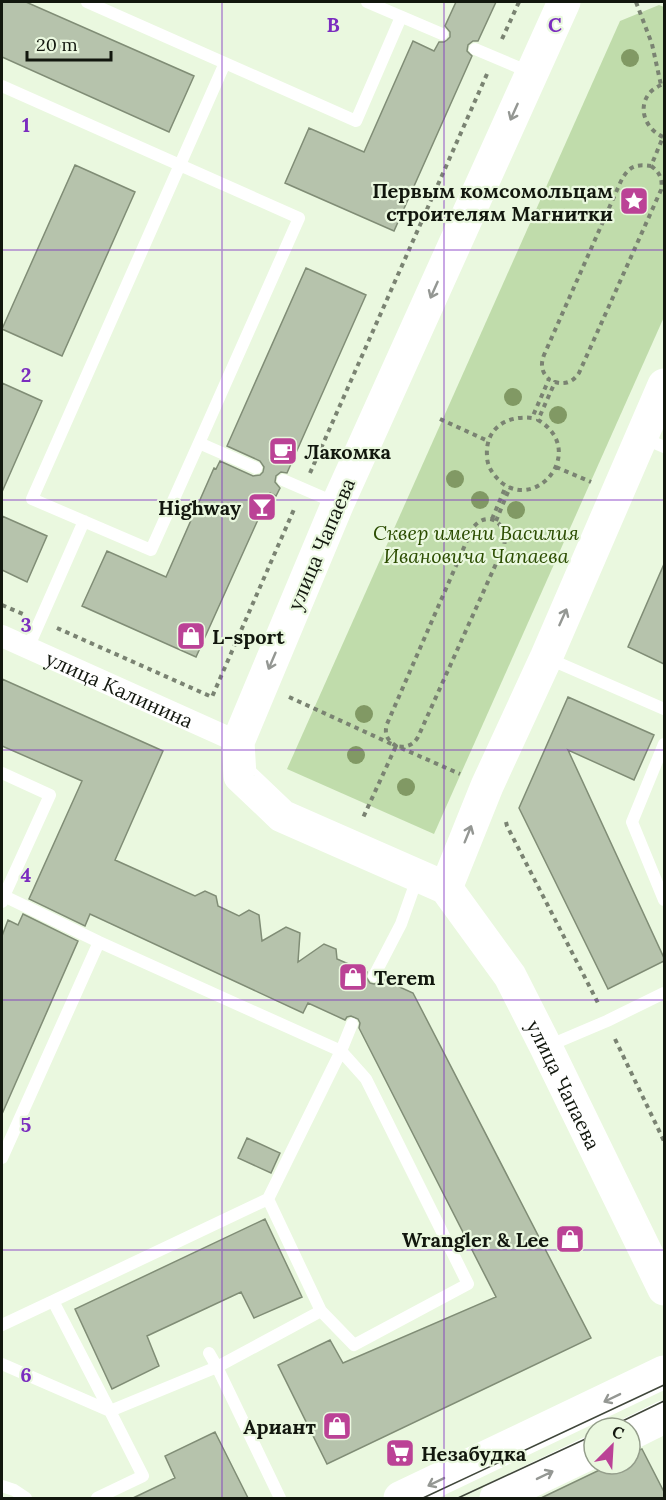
<svg xmlns="http://www.w3.org/2000/svg" width="666" height="1500" viewBox="0 0 666 1500" font-family="Lora,serif">
<style>
.green{fill:#c0dcab}
.building{fill:#b6c3ac;stroke:#808d76;stroke-width:1.5}
.lines{fill:none;stroke-linecap:round;stroke-linejoin:round}
.path{stroke:#7a8372;stroke-width:4;stroke-dasharray:4.5 4.5;stroke-linecap:butt}
.lane{stroke:#fff;stroke-width:12}
.street{stroke:#fff;stroke-width:22}
.secondary{stroke:#fff;stroke-width:33}
.tram{stroke:#40473b;stroke-width:1.5}
.tree{fill:#819964}
.oneway{stroke:#949793}
.grid{fill:none;stroke:#7b2cbf;stroke-width:1.5;stroke-opacity:0.55}
.labels{text-anchor:middle;dominant-baseline:central;stroke-width:4.5;stroke-linejoin:round;paint-order:stroke}
.poi-label{font-size:20px;font-weight:bold;fill:#12170e;stroke:#eaf8df;text-anchor:end}
.park-label{font-size:20px;font-style:italic;fill:#2b4c00;stroke:#eaf8df}
.street-label{font-size:20px;fill:#12170e;stroke:#eaf8df}
.grid-label{font-size:20px;text-anchor:middle;font-weight:bold;fill:#7b2cbf;stroke:#eaf8df;stroke-width:4.5;stroke-linejoin:round;paint-order:stroke}
</style>
<rect width="100%" height="100%" fill="#eaf8df"/>
<!-- green -->
<path class="green" d="M659,5l5,2v310l-230,517 -147,-65 333,-748z"/>
<!-- building -->
<path class="building" d="M2,2h24l168,74 -25,56 -167,-75z
M456,2h40l-18,39h-5l-5,4 -1,6 5,5 -78,175 -109,-48 24,-55 55,24 49,-111 21,10 5,-9h5l3,-2 3,-3v-5l-5,-6z
M75,165l60,27 -73,164 -60,-27z
M306,268l60,27 -79,178 -6,-1 -5,4 -1,6 5,6 -4,8 -6,-3 -74,164 -114,-51 25,-55 59,26 48,-109 2,1 4,-8 33,15 7,-1 3,-3 1,-5 -4,-6 -33,-15z
M2,383l40,18 -40,91z
M2,516l45,20 -20,46 -25,-12z
M664,564v100l-36,-17z
M2,679l161,72 -48,109 80,36 10,-5 11,5 2,10 21,10 10,-6 10,5 3,26 24,-14 14,6 -2,29 26,-18 12,5 1,10 30,13 -1,5 4,6 4,1 4,-1 4,-4 31,14 178,345 -264,126 -49,-99 52,-25 13,23 153,-66 -137,-269 1,-5 -2,-4 -7,-3 -4,1 -2,3 -37,-17 -5,10 -213,-99 -5,12 -56,-27 53,-118 -80,-35z
M568,697l86,38 -20,45 -66,-30 96,208v3l-56,28 -89,-181z
M23,914l55,27 -76,173v-178l6,-16 10,5z
M247,1138l33,15 -9,20 -33,-15z
M265,1219l37,78 -48,21 -13,-26 -94,44 12,30 -47,23 -37,-80z
M215,1432l33,66h-115l42,-20 -10,-22z
M642,1449l22,43v6h-123l71,-34h18v-11z"/>
<g class="lines">
<!-- path -->
<path class="path" d="M636,2l16,42 9,41
M502,39l17,-37
M663,137c-25,-12 -27,-44 1,-53
M651,166c9,6 12,14 10,24l-82,183c-6,9 -14,12 -24,9l-17,38c49,29 1,91 -36,63 -8,-7 -15,-16 -15,-27 -2,-28 20,-41 45,-38l17,-39c-7,-6 -9,-14 -5,-24l77,-174c8,-15 14,-17 30,-15l12,-29
M440,419l48,22
M556,467l35,15
M310,473l177,-399
M492,519l14,-33
M496,521l14,-34
M2,605l21,9
M57,628l155,69 83,-190
M289,697l107,49c-9,-6 -12,-12 -9,-22l85,-195c15,-21 37,-6 32,17l-86,191c-5,9 -13,11 -22,9l-34,74
M401,748l59,26
M506,822l1,4 92,179
M615,1039l49,102"/>
<!-- lane -->
<path class="lane" d="M87,2l269,119 45,-104
M367,2l75,32
M475,49l57,24
M225,63l-193,436 119,51 48,-107 57,25
M2,86l297,132 -100,225
M643,438l21,9
M283,480l53,23
M28,648l56,-127
M547,658l117,51
M664,744l-32,78 32,78
M2,773l48,22 -46,101
M2,902l2,-6 95,46 242,109 25,28 102,205 -114,61 -33,-34
M374,976l27,-52 17,-48
M548,1046l59,-25 57,-28
M2,1158l97,-216
M268,1199l73,-148 11,-27
M2,1325l51,-24
M209,1353l8,14 -107,44 -57,-110 215,-102 53,112 -104,56 63,131
M2,1364l108,47 33,65 -46,22
M2,1486l12,4 12,8"/>
<!-- street -->
<path class="street" id="s1" d="M2,636l236,106"/>
<!-- secondary -->
<g class="secondary">
<path id="s2" d="M564,2l-226,501 -100,239 2,34 42,40 164,72 64,88 36,71 118,242"/>
<path d="M446,888l41,-102 59,-128 118,-273"/>
<path d="M630,1434l34,-17"/>
<path d="M400,1498l264,-126"/>
<path d="M496,1498l98,-47"/>
</g>
<!-- tram -->
<path class="tram" d="M608,1428l56,-27
M423,1498l241,-113
M458,1498l136,-63"/>
</g>
<!-- trees -->
<g class="tree">
<circle cx="630" cy="58" r="9"/>
<circle cx="513" cy="397" r="9"/>
<circle cx="558" cy="415" r="9"/>
<circle cx="455" cy="479" r="9"/>
<circle cx="480" cy="500" r="9"/>
<circle cx="516" cy="510" r="9"/>
<circle cx="364" cy="714" r="9"/>
<circle cx="356" cy="755" r="9"/>
<circle cx="406" cy="787" r="9"/>
</g>
<!-- one-way arrows -->
<defs><path id="oneway-shaft" d="M-6 0H5M1.5-3L5.5 0L1.5 3" fill="none" stroke-width="1.6" stroke-linecap="round" stroke-linejoin="round" transform="scale(1.5)"/></defs>
<g class="oneway">
<use href="#oneway-shaft" transform="translate(514 112) rotate(114)"/>
<use href="#oneway-shaft" transform="translate(434 290) rotate(114)"/>
<use href="#oneway-shaft" transform="translate(563 617) rotate(-66)"/>
<use href="#oneway-shaft" transform="translate(272 661) rotate(113)"/>
<use href="#oneway-shaft" transform="translate(468 834) rotate(-68)"/>
<use href="#oneway-shaft" transform="translate(612 1398) rotate(154)"/>
<use href="#oneway-shaft" transform="translate(545 1475) rotate(-26)"/>
<use href="#oneway-shaft" transform="translate(436 1482) rotate(154)"/>
</g>
<!-- grid -->
<path class="grid" d="M222,2v1496M444,2v1496M2,250h662M2,500h662M2,750h662M2,1000h662M2,1250h662"/>
<!-- icons -->
<defs>
<g id="sight-square" transform="scale(1.5)"><rect x="-9" y="-9" width="18" height="18" rx="4" fill="#bb4296" stroke="#eaf8df"/><path d="M0-6L1.8-2.2L6-1.7L2.9 1.2L3.7 5.4L0 3.3L-3.7 5.4L-2.9 1.2L-6-1.7L-1.8-2.2Z" fill="#fff"/></g>
<g id="cafe-square" transform="scale(1.5)"><rect x="-9" y="-9" width="18" height="18" rx="4" fill="#bb4296" stroke="#eaf8df"/><path d="M-5.5-4.5H6V0H3Q3 3.5 0 3.5H-2.5Q-5.5 3.5-5.5 0ZM3-3.2v2h1.7v-2ZM-6 4.5H4V6H-6Z" fill="#fff"/></g>
<g id="bar-square" transform="scale(1.5)"><rect x="-9" y="-9" width="18" height="18" rx="4" fill="#bb4296" stroke="#eaf8df"/><path d="M-6-5H6L.8 .8V4.5H3.5V6h-7V4.5H-.8V.8Z" fill="#fff"/></g>
<g id="shop-square" transform="scale(1.5)"><rect x="-9" y="-9" width="18" height="18" rx="4" fill="#bb4296" stroke="#eaf8df"/><path d="M-5-2.5h2.3a2.7 3.5 0 0 1 5.4 0H5L5.5 6h-11ZM-1.5-2.5h3a1.5 2.3 0 0 0-3 0Z" fill="#fff"/></g>
<g id="supermarket-square" transform="scale(1.5)"><rect x="-9" y="-9" width="18" height="18" rx="4" fill="#bb4296" stroke="#eaf8df"/><path d="M-6-5.5h2.5l.6 2H6L4.5 2H-2.5L-4.4-4H-6ZM-1.5 3.2a1.3 1.3 0 1 0 .1 0ZM3 3.2a1.3 1.3 0 1 0 .1 0Z" fill="#fff"/></g>
</defs>
<g fill-rule="evenodd">
<use href="#sight-square" x="634" y="201"/>
<use href="#cafe-square" x="283" y="451"/>
<use href="#bar-square" x="262" y="507"/>
<use href="#shop-square" x="191" y="636"/>
<use href="#shop-square" x="353" y="977"/>
<use href="#shop-square" x="570" y="1239"/>
<use href="#shop-square" x="337" y="1426"/>
<use href="#supermarket-square" x="400" y="1453"/>
</g>
<g class="labels">
<!-- poi labels -->
<g class="poi-label">
<text x="613" y="190">Первым комсомольцам<tspan x="613" dy="23">строителям Магнитки</tspan></text>
<text x="304" y="451" text-anchor="start">Лакомка</text>
<text x="241" y="507">Highway</text>
<text x="212" y="636" text-anchor="start">L-sport</text>
<text x="374" y="977" text-anchor="start">Terem</text>
<text x="549" y="1239">Wrangler &amp; Lee</text>
<text x="316" y="1426">Ариант</text>
<text x="421" y="1453" text-anchor="start">Незабудка</text>
</g>
<!-- park labels -->
<g class="park-label">
<text x="476" y="532">Сквер имени Василия<tspan x="476" dy="23">Ивановича Чапаева</tspan></text>
</g>
<!-- street labels -->
<g class="street-label">
<text transform="translate(321 544) rotate(-67)">улица Чапаева</text>
<text stroke="none"><textPath href="#s1" startOffset="129">улица Калинина</textPath></text>
<text stroke="none"><textPath href="#s2" startOffset="1310">улица Чапаева</textPath></text>
</g>
</g>
<g class="grid-label">
<text x="333" y="32">B</text>
<text x="555" y="32">C</text>
<text x="26" y="132">1</text>
<text x="26" y="382">2</text>
<text x="26" y="632">3</text>
<text x="26" y="882">4</text>
<text x="26" y="1132">5</text>
<text x="26" y="1382">6</text>
</g>
<!-- border -->
<rect width="666" height="1500" fill="none" stroke="#12170e" stroke-width="6"/>
<!-- north arrow -->
<g transform="translate(612 1446) rotate(24)"><circle r="28" fill="#eaf8df" stroke="#949e8b" stroke-width="1.5"/>
<path d="M0-4.5L10 22L0 15L-10 22Z" fill="#bb4296"/>
<text y="-9" font-size="16" font-weight="bold" text-anchor="middle" fill="#12170e">С</text>
</g>
<!-- scale -->
<path d="M27 51v9h84v-9" fill="none" stroke="#12170e" stroke-width="3"/>
<text x="36" y="51" font-size="18" fill="#12170e" stroke="#eaf8df" stroke-width="4.5" paint-order="stroke">20 m</text>
</svg>
